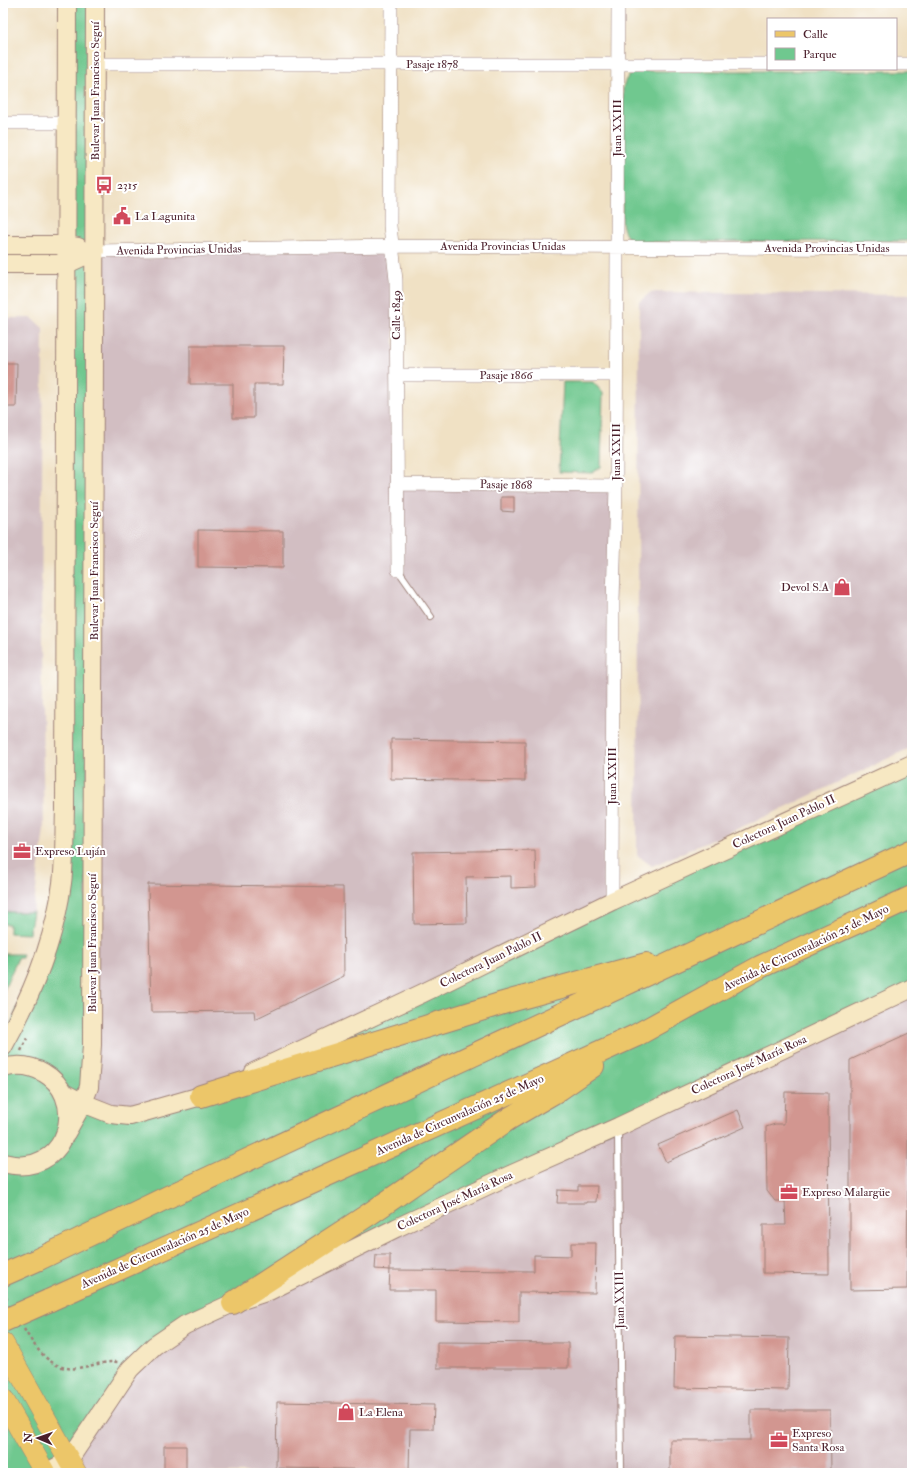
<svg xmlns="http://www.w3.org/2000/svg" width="915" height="1476" viewBox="0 0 915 1476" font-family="'IM FELL Double Pica',serif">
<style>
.industrial{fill:#d2bec2}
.green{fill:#6fc88f;stroke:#5c745d}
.building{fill:#d29690}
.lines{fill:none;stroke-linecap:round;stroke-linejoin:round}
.lane-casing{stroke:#9d8078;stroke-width:8}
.street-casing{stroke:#9d8078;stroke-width:14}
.secondary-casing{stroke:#9d8078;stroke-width:20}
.primary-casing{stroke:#9d8078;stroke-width:22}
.highway-casing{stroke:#9d8078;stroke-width:24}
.path{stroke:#9d8078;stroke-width:2.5;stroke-dasharray:3 3;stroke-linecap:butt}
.lane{stroke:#fff;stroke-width:6}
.street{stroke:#fff;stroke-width:13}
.secondary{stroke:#f7e8c3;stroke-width:18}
.primary{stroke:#ecc669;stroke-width:21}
.highway{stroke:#ecc669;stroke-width:22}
.highway-bridge-casing{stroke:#9d8078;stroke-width:24;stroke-linecap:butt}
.highway-bridge{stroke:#ecc669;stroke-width:22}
.labels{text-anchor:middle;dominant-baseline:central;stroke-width:4;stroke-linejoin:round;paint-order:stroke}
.street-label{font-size:12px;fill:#4a1f2b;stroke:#fff}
.poi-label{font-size:12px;fill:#4a1f2b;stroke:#fff;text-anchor:start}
</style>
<rect width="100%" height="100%" fill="#fff"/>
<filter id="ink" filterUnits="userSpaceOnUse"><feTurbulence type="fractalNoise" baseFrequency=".025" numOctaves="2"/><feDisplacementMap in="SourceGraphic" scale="8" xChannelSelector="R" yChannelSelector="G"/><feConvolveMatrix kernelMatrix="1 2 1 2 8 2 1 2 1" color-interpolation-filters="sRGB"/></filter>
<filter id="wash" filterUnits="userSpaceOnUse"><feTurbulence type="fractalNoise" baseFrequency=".012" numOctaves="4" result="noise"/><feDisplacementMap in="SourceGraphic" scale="16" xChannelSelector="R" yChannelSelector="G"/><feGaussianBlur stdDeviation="0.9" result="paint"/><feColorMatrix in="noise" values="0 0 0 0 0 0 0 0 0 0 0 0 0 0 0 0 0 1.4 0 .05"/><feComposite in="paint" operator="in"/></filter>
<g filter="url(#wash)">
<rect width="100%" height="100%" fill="#f0e1c4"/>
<!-- industrial -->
<path class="industrial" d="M392,246l5,238 219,2 -4,415 -411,195 -71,20 -47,-13 12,-852z
M651,292l261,3v452l-141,67 -119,52 -15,-11 2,-553z
M3,318h29l11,10 -2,319 3,182 -11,83h-30z
M912,988v485h-866l108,-127z"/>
<!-- green -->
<path class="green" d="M67,3h28l-11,1100 27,11 90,-18 711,-332v224l-758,358 -108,127h-43v-426l59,-164z
M638,71h274v170l-273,1c-13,-2 -14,-7 -17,-19l1,-135c2,-10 6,-13 15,-17z
M563,382h30l10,11 -2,74 -9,6 -33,-1z
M3,912h30l-4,22 -20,-1v-9h-6z
M3,954h20l-1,4h-4l-15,34z"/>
<g id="blocks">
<!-- building -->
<path class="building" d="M190,346h94l-1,38h-29v34h-21v-34h-43z
M3,363h14l-1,44h-13z
M501,497h13v15l-13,-1z
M198,530l85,1v37l-85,-1z
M391,739l134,2v40l-134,-2z
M535,850l1,37 -25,1v-12l-45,1 1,46 -53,1 -1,-72z
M148,884l195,3 1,89 -89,43 -1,-8 -103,1z
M909,1033l-2,256 -57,1v-230z
M785,1092l43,1 1,181 -66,-1v-48h23l-1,-24h-10l-8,-10 -1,-64 9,-3h9z
M738,1110l7,17 -79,35 -8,-17z
M578,1186h19l-1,16h-10v1h-29l1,-13 20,1z
M571,1243h25l-1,50 -76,-1v30l-83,-1v-31h-47l1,-20 144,1v-16l37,1z
M376,1255h14v15l-15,-1z
M675,1336l114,2 -1,52 -114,-2z
M437,1342l131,1v25h-131z
M277,1402l157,3 -1,24h-23l-1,41 -133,-2z
M751,1410h79l1,60 -161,1v-31h81z
M164,1446h22v27h-22z"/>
</g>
</g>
<g filter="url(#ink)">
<use href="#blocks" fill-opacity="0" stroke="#9d8078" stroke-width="1"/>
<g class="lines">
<!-- lane casing -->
<g class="lane-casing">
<path id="lane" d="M398,570l33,47
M618,1130l3,343"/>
</g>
<!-- street casing -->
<g class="street-casing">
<path id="street" d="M391,3l-1,223 6,54 2,290
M95,64h673
M896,64h16
M3,123h64
M95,251l297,-5 520,3
M397,375h219
M397,484l219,2
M612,901l1,-298 3,-117 2,-483"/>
</g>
<!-- secondary casing -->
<g class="secondary-casing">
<path id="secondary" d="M3,245h63l12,2
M3,264h64l28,-13
M3,1047c28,-50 52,-106 59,-164 3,-24 2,-49 3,-74l2,-806
M3,1068c14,-4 28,-3 41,5 39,22 29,86 -17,92 -8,1 -16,0 -24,-2
M254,1072l169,-79 189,-92 300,-137
M64,1093l19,10 28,11 19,2 71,-20 11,-5
M66,1133l17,-30 6,-16 3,-42 3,-1042
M46,1473l23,-13 61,-91 24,-23 31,-21 48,-22 36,-12 127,-63 114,-53 108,-48 294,-139"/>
</g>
<!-- primary casing -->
<g class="primary-casing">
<path id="primary" d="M3,1343l73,130
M3,1399l42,74"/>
</g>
<!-- highway casing -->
<g class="highway-casing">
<path id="highway" d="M201,1096l302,-93 143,-39
M3,1275l34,-15 133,-64 742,-345
M48,1301l587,-265 125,-69 152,-70
M233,1303l138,-90 139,-95 50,-29 33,-23"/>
</g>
<!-- path -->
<path class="path" d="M21,1051l6,-13
M3,1291l5,9
M24,1329c12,20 28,43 54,39 14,-2 26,-7 40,-6"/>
<!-- lane -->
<use href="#lane" class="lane"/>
<!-- street -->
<use href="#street" class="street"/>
<!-- secondary -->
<use href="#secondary" class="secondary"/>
<!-- primary -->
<use href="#primary" class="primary"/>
<!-- highway -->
<use href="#highway" class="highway"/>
<!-- highway-bridge casing -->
<g class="highway-bridge-casing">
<path id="highway-bridge" d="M3,1321l45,-20"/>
</g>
<!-- highway-bridge -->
<use href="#highway-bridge" class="highway-bridge"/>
</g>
</g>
<!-- icons -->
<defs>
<g id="bus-bare" transform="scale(1.38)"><path d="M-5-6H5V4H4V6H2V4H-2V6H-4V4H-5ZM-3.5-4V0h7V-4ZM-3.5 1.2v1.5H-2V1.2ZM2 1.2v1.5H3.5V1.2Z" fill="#d1495b" stroke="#fff" stroke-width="2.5" paint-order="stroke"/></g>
<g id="civic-bare" transform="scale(1.38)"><path d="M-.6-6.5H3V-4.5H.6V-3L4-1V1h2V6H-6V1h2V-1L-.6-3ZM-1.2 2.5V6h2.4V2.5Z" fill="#d1495b" stroke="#fff" stroke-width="2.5" paint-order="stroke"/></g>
<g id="shop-bare" transform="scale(1.38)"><path d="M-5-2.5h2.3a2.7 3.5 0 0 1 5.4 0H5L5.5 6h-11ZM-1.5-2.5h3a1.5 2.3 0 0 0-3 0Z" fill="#d1495b" stroke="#fff" stroke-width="2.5" paint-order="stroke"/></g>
<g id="office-bare" transform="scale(1.38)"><path d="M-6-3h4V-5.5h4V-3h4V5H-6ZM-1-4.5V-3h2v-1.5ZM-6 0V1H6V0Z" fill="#d1495b" stroke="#fff" stroke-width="2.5" paint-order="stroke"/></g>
</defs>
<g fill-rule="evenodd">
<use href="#bus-bare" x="104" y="185"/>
<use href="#civic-bare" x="122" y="216"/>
<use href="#shop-bare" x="842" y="587"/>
<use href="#office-bare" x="22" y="851"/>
<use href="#office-bare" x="789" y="1192"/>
<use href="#shop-bare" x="346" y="1412"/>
<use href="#office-bare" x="779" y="1440"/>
</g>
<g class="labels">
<!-- street labels -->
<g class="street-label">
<text x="432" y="64">Pasaje 1878</text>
<text transform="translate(95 91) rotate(-90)">Bulevar Juan Francisco Seguí</text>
<text transform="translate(617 128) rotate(-90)">Juan XXIII</text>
<text x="503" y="246">Avenida Provincias Unidas</text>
<text x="827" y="248">Avenida Provincias Unidas</text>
<text transform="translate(179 250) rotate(-1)">Avenida Provincias Unidas</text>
<text transform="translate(396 315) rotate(-90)">Calle 1849</text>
<text x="506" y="375">Pasaje 1866</text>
<text transform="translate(616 452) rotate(-90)">Juan XXIII</text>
<text transform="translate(506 485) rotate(1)">Pasaje 1868</text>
<text transform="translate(94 571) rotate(-90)">Bulevar Juan Francisco Seguí</text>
<text transform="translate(612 776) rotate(-90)">Juan XXIII</text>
<text transform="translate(784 822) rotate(-25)">Colectora Juan Pablo II</text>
<text transform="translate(92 943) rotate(-90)">Bulevar Juan Francisco Seguí</text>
<text transform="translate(806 948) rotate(-26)">Avenida de Circunvalación 25 de Mayo</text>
<text transform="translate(491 960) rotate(-26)">Colectora Juan Pablo II</text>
<text transform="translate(749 1065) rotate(-25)">Colectora José María Rosa</text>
<text transform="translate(460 1115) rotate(-24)">Avenida de Circunvalación 25 de Mayo</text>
<text transform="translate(455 1201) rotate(-25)">Colectora José María Rosa</text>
<text transform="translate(165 1248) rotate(-24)">Avenida de Circunvalación 25 de Mayo</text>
<text transform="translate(620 1300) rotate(-91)">Juan XXIII</text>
</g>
<!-- poi labels -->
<g class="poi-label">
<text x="117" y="185">2315</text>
<text x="135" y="216">La Lagunita</text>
<text x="829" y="587" text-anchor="end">Devol S.A</text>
<text x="35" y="851">Expreso Luján</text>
<text x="802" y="1192">Expreso Malargüe</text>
<text x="359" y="1412">La Elena</text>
<text x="792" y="1433">Expreso<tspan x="792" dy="14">Santa Rosa</tspan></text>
</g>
</g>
<!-- margin -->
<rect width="915" height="1476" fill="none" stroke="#fff" stroke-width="16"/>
<!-- legend -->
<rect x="767" y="18" width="130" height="52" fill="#ffffff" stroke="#b7a5aa"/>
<rect x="775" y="31" width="20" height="6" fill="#ecc669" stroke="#b7a5aa"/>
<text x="803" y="38" font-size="12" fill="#4a1f2b">Calle</text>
<rect x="775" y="48" width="20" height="12" fill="#6fc88f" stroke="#b7a5aa"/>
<text x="803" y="58" font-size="12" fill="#4a1f2b">Parque</text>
<!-- north arrow -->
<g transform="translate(38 1438) rotate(272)" stroke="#ffffff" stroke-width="3" paint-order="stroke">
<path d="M0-3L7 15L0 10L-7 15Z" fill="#4a1f2b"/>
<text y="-6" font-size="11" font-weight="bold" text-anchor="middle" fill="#4a1f2b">N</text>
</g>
</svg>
